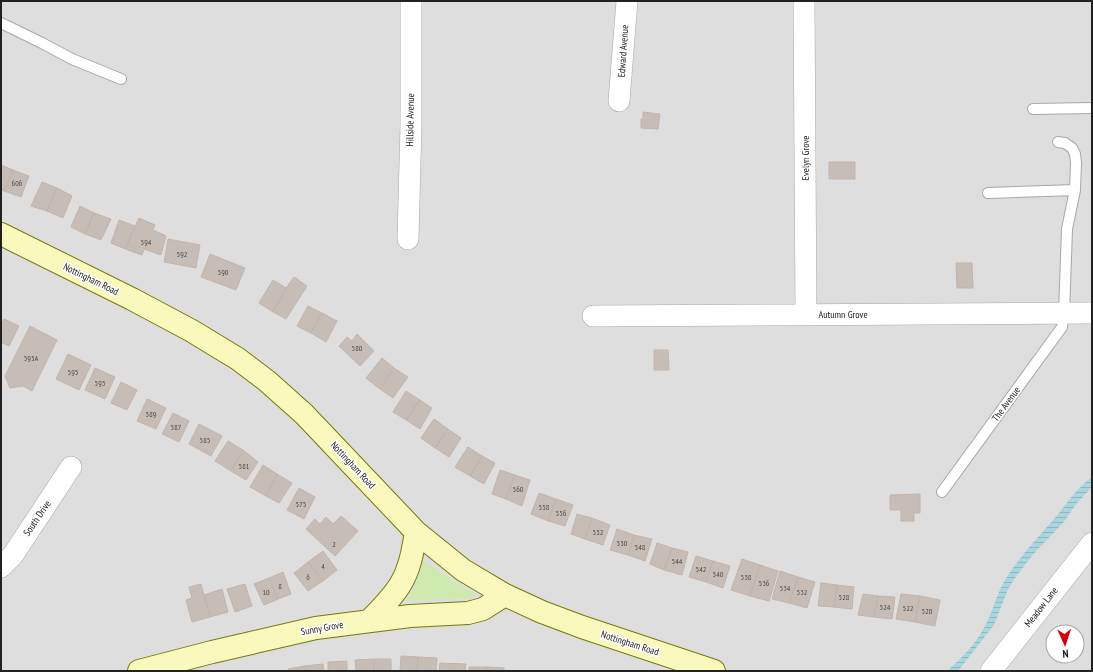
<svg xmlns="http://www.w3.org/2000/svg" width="1093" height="672" viewBox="0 0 1093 672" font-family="'PT Sans Narrow',sans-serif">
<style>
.residential{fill:#dfdede;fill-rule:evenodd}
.grass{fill:#cfeaaf}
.water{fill:url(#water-rules)}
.building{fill:#c6bdb7;stroke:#c3b4aa}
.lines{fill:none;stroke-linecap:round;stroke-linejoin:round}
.lane-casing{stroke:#a8a8a8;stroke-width:12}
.street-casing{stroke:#a8a8a8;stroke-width:22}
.secondary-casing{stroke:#737a06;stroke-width:24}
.lane{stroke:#fff;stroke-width:10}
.street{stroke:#fff;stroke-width:21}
.secondary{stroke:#f9f9bd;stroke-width:22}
.labels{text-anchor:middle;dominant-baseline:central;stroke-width:3;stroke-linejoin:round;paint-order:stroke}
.number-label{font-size:8px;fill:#4a4846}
.street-label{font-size:10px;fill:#212121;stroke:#fff}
</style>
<defs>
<pattern id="water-rules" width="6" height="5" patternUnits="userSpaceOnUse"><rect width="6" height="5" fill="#a9d5de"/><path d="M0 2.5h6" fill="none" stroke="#91b7be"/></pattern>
</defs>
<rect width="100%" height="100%" fill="#f1ede8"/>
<!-- residential -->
<path class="residential" d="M1,1h1091v670h-338l-4,-1 -1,1h-748zM1053,632h24v24h-24z"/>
<!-- grass -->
<path class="grass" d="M424,562l4,2 47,30 -1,2 -2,2 -66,3c1,-3 3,-5 5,-8 5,-8 10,-20 11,-29z"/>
<!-- water -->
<path class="water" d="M1092,477v10l-15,16 -14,20 -27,28 -19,24 -9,14 -14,36 -36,46h-11c16,-14 31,-29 40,-49 6,-12 9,-25 15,-37 14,-25 35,-46 53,-67 12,-15 22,-30 37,-41z"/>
<!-- building -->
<path class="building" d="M643,112l17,2 -2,15 -17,-1v-9h2z
M829,162h26v17h-26z
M1,165l12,5 -9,21 -3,-1z
M13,170l16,6 -8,21 -17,-6z
M42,182l15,6 -10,23 -16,-5z
M57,188l15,8 -9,22 -16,-7z
M80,206l14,7 -9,21 -14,-7z
M94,213l17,6 -10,21 -16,-6z
M139,218l16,7 -2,5 13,6 -5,19 -17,-6 -2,6 -17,-6z
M119,220l16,6 -10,23 -14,-6z
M168,239l32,6 -4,23 -32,-6z
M210,254l35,14 -9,22 -35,-13z
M956,263h16l1,25h-16z
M294,277l13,9 -21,33 -13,-7 13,-24z
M273,280l13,8 -13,24 -14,-9z
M308,306l14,7 -11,20 -14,-7z
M322,313l15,8 -11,21 -15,-9z
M4,319l15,7 -10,20 -8,-4v-16z
M30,326l27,14 -25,51 -9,-5 -13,2 -5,-12z
M357,334l17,17 -14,15 -21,-20 8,-9 5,4z
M654,350h14l1,20h-15z
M68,354l23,11 -12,25 -23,-11z
M382,358l12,10 -14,21 -14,-11z
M95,368l20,9 -10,22 -20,-9z
M394,368l14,9 -15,21 -13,-9z
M121,382l16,8 -10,20 -16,-7z
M406,391l14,9 -14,20 -13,-8z
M147,399l19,9 -10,21 -19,-8z
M420,400l12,8 -12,21 -14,-9z
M173,413l16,8 -10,21 -17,-8z
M434,419l14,10 -13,19 -14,-10z
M199,424l23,12 -11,20 -22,-12z
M448,429l13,9 -12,19 -14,-9z
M228,441l15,9 -12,21 -16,-10z
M468,447l14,9 -12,20 -15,-9z
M243,450l15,12 -12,18 -15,-9z
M482,456l13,7 -11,21 -14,-8z
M263,465l14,9 -11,22 -16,-9z
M500,470l15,5 -9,24 -14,-5z
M277,474l15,9 -13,20 -13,-7z
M515,475l15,5 -8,26 -16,-7z
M299,488l16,9 -11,22 -17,-9z
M539,493l17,6 -8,22 -17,-7z
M920,494v19h-6v8h-13v-11h-11v-15z
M556,499l17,6 -8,21 -17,-5z
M577,514l15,4 -7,21 -14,-5z
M341,516l17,15 -23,25 -29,-27 9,-10 5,5 6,-7 7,7z
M592,518l18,7 -7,20 -18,-6z
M617,529l17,6 -6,20 -18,-5z
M634,535l18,4 -7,22 -17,-6z
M657,543l15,5 -8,22 -14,-6z
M672,548l16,4 -6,23 -18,-5z
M323,551l14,19 -14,11 -15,-19z
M696,556l17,5 -7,21 -17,-5z
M742,559l18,6 -10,31 -19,-6z
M713,561l17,5 -7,22 -17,-6z
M308,562l15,19 -15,10 -14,-18z
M760,565l18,6 -9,30 -19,-5z
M780,571l18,6 -9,26 -17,-4z
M283,572l8,22 -13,5 -9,-21z
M798,577l17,5 -8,26 -18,-5z
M269,578l9,21 -14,6 -10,-21z
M821,583l16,2 -3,22 -16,-1z
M201,584l9,33 -18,5 -6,-22 6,-2 -3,-11z
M245,584l7,22 -17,6 -8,-23z
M837,585l17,2 -2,22 -18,-2z
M222,589l6,23 -18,5 -6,-22z
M863,594l15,2 -4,21 -16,-2z
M901,594l19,2 -5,26 -19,-3z
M878,596l17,1 -3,22 -18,-2z
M920,596l20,4 -5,26 -20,-4z
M401,656l17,1 -1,14h-17z
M418,657l19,1 -1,13h-19z
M374,659h17v12h-17z
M374,659v12h-18l-1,-11z
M347,661v10h-19v-9z
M440,663l26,1 -1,7h-26z
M323,664l1,7h-18l-1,-5z
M305,666l1,5h-18v-2z
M469,667h18v4h-18z
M487,667l17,1v3h-17z"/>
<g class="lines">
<!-- lane casing -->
<g class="lane-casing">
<path id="lane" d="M1,23l41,20 30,16 49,20
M1033,109l59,-1
M988,193l87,-3
M942,492l120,-165 2,-13 3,-85 8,-39 1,-27 -1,-9 -3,-6 -7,-5 -7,-1"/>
</g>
<!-- street casing -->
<g class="street-casing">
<path id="street" d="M804,1l2,313
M619,101l8,-100
M408,239l3,-115v-123
M593,316l499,-3
M1,567l12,-12 58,-88
M991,671l101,-128"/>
</g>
<!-- secondary casing -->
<g class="secondary-casing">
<path id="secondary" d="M1,234l131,65 60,32 46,28 29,22 37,33 112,118 47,38 42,25 37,17 40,15 132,44
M369,621c11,-11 23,-23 31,-36 10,-16 13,-35 16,-53
M139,671l73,-19 104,-24 94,-12 58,-3 15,-4 22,-14"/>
</g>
<!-- lane -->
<use href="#lane" class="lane"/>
<!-- street -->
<use href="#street" class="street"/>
<!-- secondary -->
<use href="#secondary" class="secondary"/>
</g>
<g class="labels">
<!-- number labels -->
<g class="number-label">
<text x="17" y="183">606</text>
<text x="146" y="242">594</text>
<text x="182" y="254">592</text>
<text x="223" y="272">590</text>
<text x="357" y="348">580</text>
<text x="31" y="358">595A</text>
<text x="73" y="372">595</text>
<text x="100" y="383">593</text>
<text x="151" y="414">589</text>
<text x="176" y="427">587</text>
<text x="205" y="440">585</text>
<text x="244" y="466">581</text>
<text x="518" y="489">560</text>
<text x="301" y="504">575</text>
<text x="544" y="507">558</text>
<text x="561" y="513">556</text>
<text x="598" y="532">552</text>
<text x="622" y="543">550</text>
<text x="334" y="544">2</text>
<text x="640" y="547">548</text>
<text x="677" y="561">544</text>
<text x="323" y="566">4</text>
<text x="701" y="569">542</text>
<text x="718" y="574">540</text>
<text x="308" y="577">6</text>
<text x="746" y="577">538</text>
<text x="764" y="583">536</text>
<text x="280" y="586">8</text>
<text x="785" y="588">534</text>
<text x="266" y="592">10</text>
<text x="802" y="592">532</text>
<text x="844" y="597">528</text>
<text x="885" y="607">524</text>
<text x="908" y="608">522</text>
<text x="927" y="611">520</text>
</g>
<!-- street labels -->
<g class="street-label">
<text transform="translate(623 51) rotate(-86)">Edward Avenue</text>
<text transform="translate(410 120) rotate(-89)">Hillside Avenue</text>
<text transform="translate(805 158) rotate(-90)">Evelyn Grove</text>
<text transform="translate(91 279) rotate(26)">Nottingham Road</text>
<text x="843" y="314">Autumn Grove</text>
<text transform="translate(1006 404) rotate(-54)">The Avenue</text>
<text transform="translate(353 465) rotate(47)">Nottingham Road</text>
<text transform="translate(37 518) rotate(-56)">South Drive</text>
<text transform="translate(1041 607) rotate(-52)">Meadow Lane</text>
<text transform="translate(322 628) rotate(-10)">Sunny Grove</text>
<text transform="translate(630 643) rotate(18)">Nottingham Road</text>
</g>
</g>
<!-- border -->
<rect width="1093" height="672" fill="none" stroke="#212121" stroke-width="4"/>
<!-- north arrow -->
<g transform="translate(1065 644) rotate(177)"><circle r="19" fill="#ffffff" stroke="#a6a6a6"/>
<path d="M0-3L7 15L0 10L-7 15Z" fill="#d0020c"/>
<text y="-6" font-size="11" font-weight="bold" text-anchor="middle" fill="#212121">N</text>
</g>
</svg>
